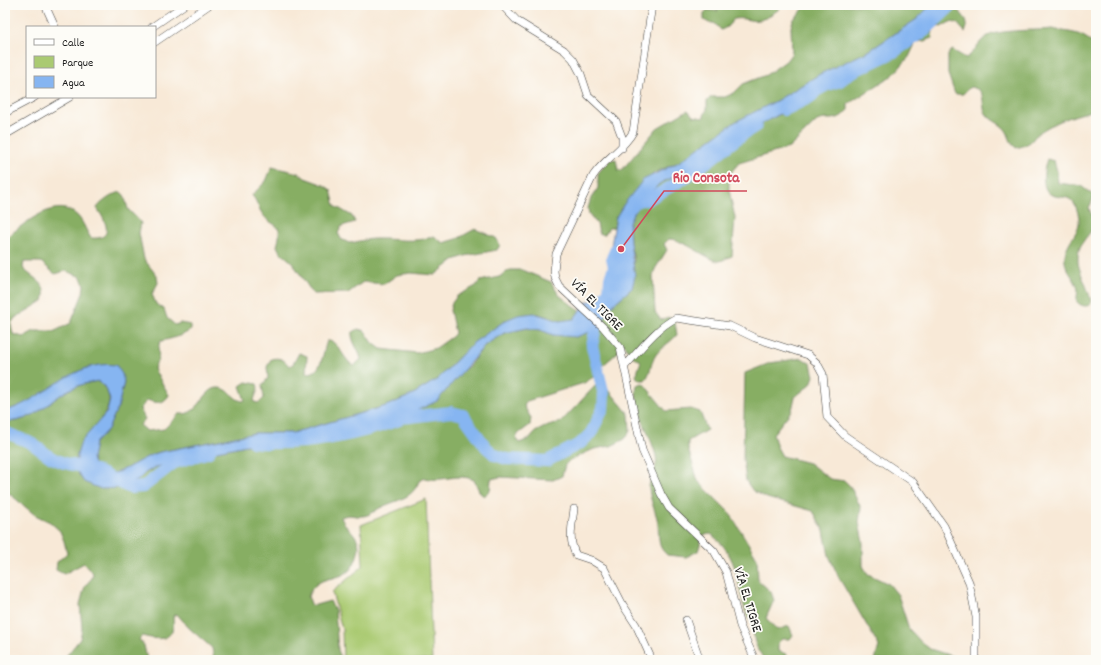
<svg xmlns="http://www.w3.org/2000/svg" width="1101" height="665" viewBox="0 0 1101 665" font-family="Dekko,sans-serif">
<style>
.green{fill:#aaca72;stroke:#637347}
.forest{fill:#87ae64;stroke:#526540;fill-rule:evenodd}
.water{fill:#86b5f1;stroke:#516886}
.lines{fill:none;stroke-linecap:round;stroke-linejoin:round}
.river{stroke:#86b5f1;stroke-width:12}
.minor-casing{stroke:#3d3b38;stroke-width:8}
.minor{stroke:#fff;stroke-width:7}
.labels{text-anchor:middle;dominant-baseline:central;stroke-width:3.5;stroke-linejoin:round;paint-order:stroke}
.street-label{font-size:14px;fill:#1c1c1c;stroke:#fdfcf7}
.leader{fill:none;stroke:#d1495b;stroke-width:1.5}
.callout-dot{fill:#d1495b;stroke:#fdfcf7;stroke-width:1.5}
.callout-label{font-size:15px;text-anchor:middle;font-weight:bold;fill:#d1495b;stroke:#fdfcf7;stroke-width:3.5;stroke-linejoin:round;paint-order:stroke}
</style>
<rect width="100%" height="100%" fill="#fdfcf7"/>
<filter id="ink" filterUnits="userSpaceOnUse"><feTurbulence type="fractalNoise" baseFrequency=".025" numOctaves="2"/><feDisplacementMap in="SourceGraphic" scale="8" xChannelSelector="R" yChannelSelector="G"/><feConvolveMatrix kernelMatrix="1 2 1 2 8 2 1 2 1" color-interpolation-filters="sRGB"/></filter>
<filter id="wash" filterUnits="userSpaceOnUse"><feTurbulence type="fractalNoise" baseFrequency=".012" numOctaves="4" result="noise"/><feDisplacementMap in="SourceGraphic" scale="16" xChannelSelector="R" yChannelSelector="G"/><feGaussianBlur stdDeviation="0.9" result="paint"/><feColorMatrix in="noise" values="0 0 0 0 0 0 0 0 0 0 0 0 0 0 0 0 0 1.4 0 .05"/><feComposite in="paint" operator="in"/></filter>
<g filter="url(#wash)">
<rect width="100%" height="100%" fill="#f8e9d7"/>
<!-- green -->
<path class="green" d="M426,499l6,161h-89l-1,-31 -10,-37 31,-26 -2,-41z"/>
<!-- forest -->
<path class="forest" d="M714,5h70c-9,7 -21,18 -34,15 -6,-1 -9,-2 -16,-1l-7,8 -6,3 -7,-7h-5l-5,-3v-7l3,-3 11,1z
M807,5h124l-14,14 -48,32 -49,23 -44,27 -41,21 -56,40 -25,11 -30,31 -8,13 -2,10 -5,1 -5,7 -5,-2 -2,-9 -8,-10 -1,-6 3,-10 7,-10v-15l12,-13 6,-1 2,11h4l35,-42 31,-18 5,6 10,2 4,-9v-8l4,-4h14l9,-4 9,-9 23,-9 20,-14 6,-8 -1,-26 2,-7z
M951,5h6v5c8,6 13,14 8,22l-8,-9 -7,-1 -9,5 -8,-3z
M1052,29c18,4 31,2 44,18v63c-18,4 -37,10 -53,20 -13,8 -7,13 -27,18 -7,-6 -6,-13 -11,-19 -5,-6 -13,-8 -17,-13 -10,-11 2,-26 -18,-29l-7,7h-8l-7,-20v-19l4,-5 14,8c9,-5 11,-16 22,-22 13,-7 48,-5 64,-7z
M926,30h7l-1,8 -8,3 -8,1 -7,15 -16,18 -45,29v6c-12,14 -18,6 -31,11l-28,27 -50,15 -7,8 -3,9v10l6,28 -3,38c-4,1 -8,4 -12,5 -8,2 -36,-22 -51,-22l-5,5 3,6 -12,19 -2,7 2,36 6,8 8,-3 6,6 2,12c-7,8 -18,13 -23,23 -4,8 -3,15 -9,22h-6l-3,-4 5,-15 -13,-7v-4l-4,-6 -4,3 -4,7 -14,12 -7,10 -11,7 -57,18 -3,5 7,12 -1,7 -12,9 -2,5 3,4 10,-4 6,-7 10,-5 16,-5 34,-36 13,3 21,25 1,17 -5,8 -14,7 -17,3 -24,11 -5,5 -3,11 -9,4 -53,-3 -9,2 -1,12 -6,5 -4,-3 -6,-13c-16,-8 -32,3 -50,-2l-5,3c-6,18 -23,19 -37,26 -7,3 -12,9 -20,9 -9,1 -11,-3 -21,1 3,10 14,14 17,25 2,6 0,11 -2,17 -10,29 -36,9 -48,37l4,10 18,-5 5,9 3,40 4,10h-128l-2,-12 -23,-20 -12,-14 -4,2c3,25 -12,25 -31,20l-3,3 5,6 3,15h-84l17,-21 2,-10 -2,-25 5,-18 7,-8 1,-5 -9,-10 -20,11 -8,-4 1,-8 10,-9 -3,-12 -4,-10 -10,-9 -15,-7 -30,-25v-68c29,-1 38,-16 60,-30 9,-6 22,-9 33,-11 37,31 -32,54 -21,90 2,4 5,8 7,11l33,6 20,-7 8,-8 11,-6 18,-4 23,-8 49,-10 117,-13 38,-14 68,-52 16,-21 19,-12 23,-5 14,2 12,5 50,-15 7,-13 22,-19 2,-29 -4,-16 -1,-20 4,-10 26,-29 52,-26 31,-24 57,-30 28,-19 78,-40z
M1047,159l7,2 3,10 1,12 23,3 12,9v4l-4,9c1,4 5,10 5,15 0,11 -18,18 -16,38 0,11 16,37 12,44 -5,2 -9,1 -13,-3 -1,-6 2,-10 0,-16 -4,-11 -14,-17 -12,-31 3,-19 20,-23 12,-45 -6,-18 -16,-10 -27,-16 -10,-6 -6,-27 -3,-35z
M272,167l27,6 6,5 19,7 7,5 4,16 17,10 3,6 -13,4 -4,7 3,6 8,4c8,-1 17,-4 25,-4 21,-1 40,5 60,-3l9,7 14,-4 18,-10 21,9 4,7 -3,5 -32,6 -11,4 -19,15 -24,-2 -14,2 -13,9 -21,-2 -15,11 -35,1 -21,-32 -12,-10 -3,-6c7,-25 -3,-17 -14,-31 -5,-7 -6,-14 -11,-20l14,-14z
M121,192l3,3 4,14 13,14 -2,10 5,26 13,17 1,7 -6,11 4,10 8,5 3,9 8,7 5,-2 11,2v5c-9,6 -20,9 -30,11 -5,7 -1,13 -3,19 -2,3 -3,6 -4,9l15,26c-6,10 -13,8 -22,5l-7,9 5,10 -5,6 7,6 17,-2 15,-15c22,2 24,-27 40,-26 11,0 14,12 24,13l2,-1 -5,-14 6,-4 11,2c3,7 -3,11 -3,18l5,1 5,-5 -2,-12 6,-8 -1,-11 4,-8c8,-2 13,0 18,7l4,-2 6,-11 8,3 -1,17c17,1 16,-20 21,-32 12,-1 15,18 27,25l7,-7c-2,-9 -10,-18 -9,-26l6,-4 7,2 8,12 8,6 36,4 19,-5 17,-12 2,-3 -5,-23 2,-7 5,-7 19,-10 4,-5 19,-4 11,-7h12l29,12 8,13 21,16 -6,9 -5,1h-9l-21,-7 -33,6 -33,23 -35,36 -28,17 -24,10 -94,27h-37l-95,19c-24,7 -36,24 -62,23l-6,-17 3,-15 13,-14 10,-22 6,-25 -33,-16c-30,14 -55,37 -86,45v-172c15,-12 48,-42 69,-26 9,6 11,17 17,25 25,2 14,-18 6,-30 5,-7 16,-14 24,-16zM24,262h17l14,12 11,-3 15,6 3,8 -1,8 -12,30 -16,8h-21l-11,6 -10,-3 -2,-10 4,-6 28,-17c6,-20 -10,-21 -20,-33z
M802,358l9,6 3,12 -3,8 -16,13 -3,13 -19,24 4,13 5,9 27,7 21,16 15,2 5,5 11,22 -2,14 4,21v23l5,8 21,10 9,11 11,34 12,13 9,7 34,11h-89l4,-14 -40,-68 -10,-22 -5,-25 -11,-20 -46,-13 -14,-7 -7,-10 -3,-22 2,-86 25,-10z
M643,383l23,28 25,-2 9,3 7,18 -19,11v8l10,32 32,32 27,45 1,22 13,12 3,8 -8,18 11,12 12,-4 4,9 -3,4h-8l-4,4v8l8,3 4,6h-26c-4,-8 -9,-14 -10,-22 -1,-4 1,-9 0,-13 -1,-4 -6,-7 -7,-10 -12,-32 -6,-57 -36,-81l-8,1 -5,16 -12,6 -19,-2c-3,-3 -6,-6 -7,-10 -2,-8 -1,-18 -3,-27 -3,-10 -7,-19 -8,-30 0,-11 10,-21 7,-32 -5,-21 -24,-49 -19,-71z"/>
<!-- water -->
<path class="water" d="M931,5h20l-26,26 -20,14 -89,46 -17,13 -57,30 -31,23 -52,27 -26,29 -4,10 1,20 5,33 -3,12 -22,19 -7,13 -13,12 -14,5 -23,-2 -12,-5 -14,-2 -23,5 -19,12 -48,56 -36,17 -38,14 -58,11 -59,2 -49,10 -23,8 -18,4 -11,6 -8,8 -20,7 -16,1 -17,-7 -7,-11v-16l4,-13 26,-30 3,-12 -4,-12 -8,-7c-11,2 -24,5 -33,11 -22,14 -31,29 -60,30v-11c38,-10 69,-52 111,-46l6,9 2,8 -6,25 -10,22 -13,14 -3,15 5,17c27,1 39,-16 63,-23l95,-19h37l94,-27 24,-10 28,-17 35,-36 33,-23 12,-5 16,-2 26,8 14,-2 11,-16 19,-7 10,-13 1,-11 -5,-20 6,-35 8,-13 19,-24 36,-18 56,-40 41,-21 44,-27 49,-23 48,-32z"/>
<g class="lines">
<!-- river -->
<path class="river" d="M785,110l26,-13 5,-6 11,-6 13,-4 10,-8 44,-21 31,-21 27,-26
M630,207l9,-7h8c20,-11 41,-22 59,-37 16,-12 32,-26 50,-37
M5,432l26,11 21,15 12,5 31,7 35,18 13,-1 31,-24 35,-11 2,-3
M253,442c8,2 17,1 25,1 42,0 81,-9 121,-23l2,-2 50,-6 12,3 23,32 9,8 12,4 40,2 34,-18 10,-10 12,-24 1,-14 -12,-49 5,-25 4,-12 6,-11 -1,-4 3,-3 1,-13 4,-11 -2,-9 4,-9"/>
</g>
</g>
<g filter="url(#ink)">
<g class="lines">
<!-- minor casing -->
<g class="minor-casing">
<path id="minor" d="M45,5l10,22
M502,5l15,16 47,29 9,9 8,15 7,21 28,26 6,16v11
M652,5l-19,127c-10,18 -29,27 -40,44l-37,78 -2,17 1,7 4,8 44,41 17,20 22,103 19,44 8,14 45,43 12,21 14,54 15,34
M152,27l32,-22
M155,42l54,-37
M5,113l30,-16
M5,135l65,-38
M625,366c15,-16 31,-38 51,-48l54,8 25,12 53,17 9,8 6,11 4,43 18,19 68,46 31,44 25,56 7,35v43
M574,509c-2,17 -6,31 2,46l15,5 13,8 19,37 13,20 16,35
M686,620l14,40"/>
</g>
<!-- minor -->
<use href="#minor" class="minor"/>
</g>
</g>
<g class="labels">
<!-- street labels -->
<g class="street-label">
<text transform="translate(596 305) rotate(45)">VÍA EL TIGRE</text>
<text transform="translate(747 600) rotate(73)">VÍA EL TIGRE</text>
</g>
</g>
<!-- callouts -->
<path class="leader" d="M621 249L664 191H747"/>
<circle class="callout-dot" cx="621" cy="249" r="4"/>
<g class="callout-label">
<text x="706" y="182">Rio Consota</text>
</g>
<!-- margin -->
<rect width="1101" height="665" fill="none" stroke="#fdfcf7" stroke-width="20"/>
<!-- legend -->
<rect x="26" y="26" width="130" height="72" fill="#fdfcf7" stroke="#a3a29f"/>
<rect x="34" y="39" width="20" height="6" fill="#ffffff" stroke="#a3a29f"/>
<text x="62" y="46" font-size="12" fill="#1c1c1c">Calle</text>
<rect x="34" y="56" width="20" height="12" fill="#aaca72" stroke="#a3a29f"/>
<text x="62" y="66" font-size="12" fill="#1c1c1c">Parque</text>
<rect x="34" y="76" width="20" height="12" fill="#86b5f1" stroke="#a3a29f"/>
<text x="62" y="86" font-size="12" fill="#1c1c1c">Agua</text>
</svg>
